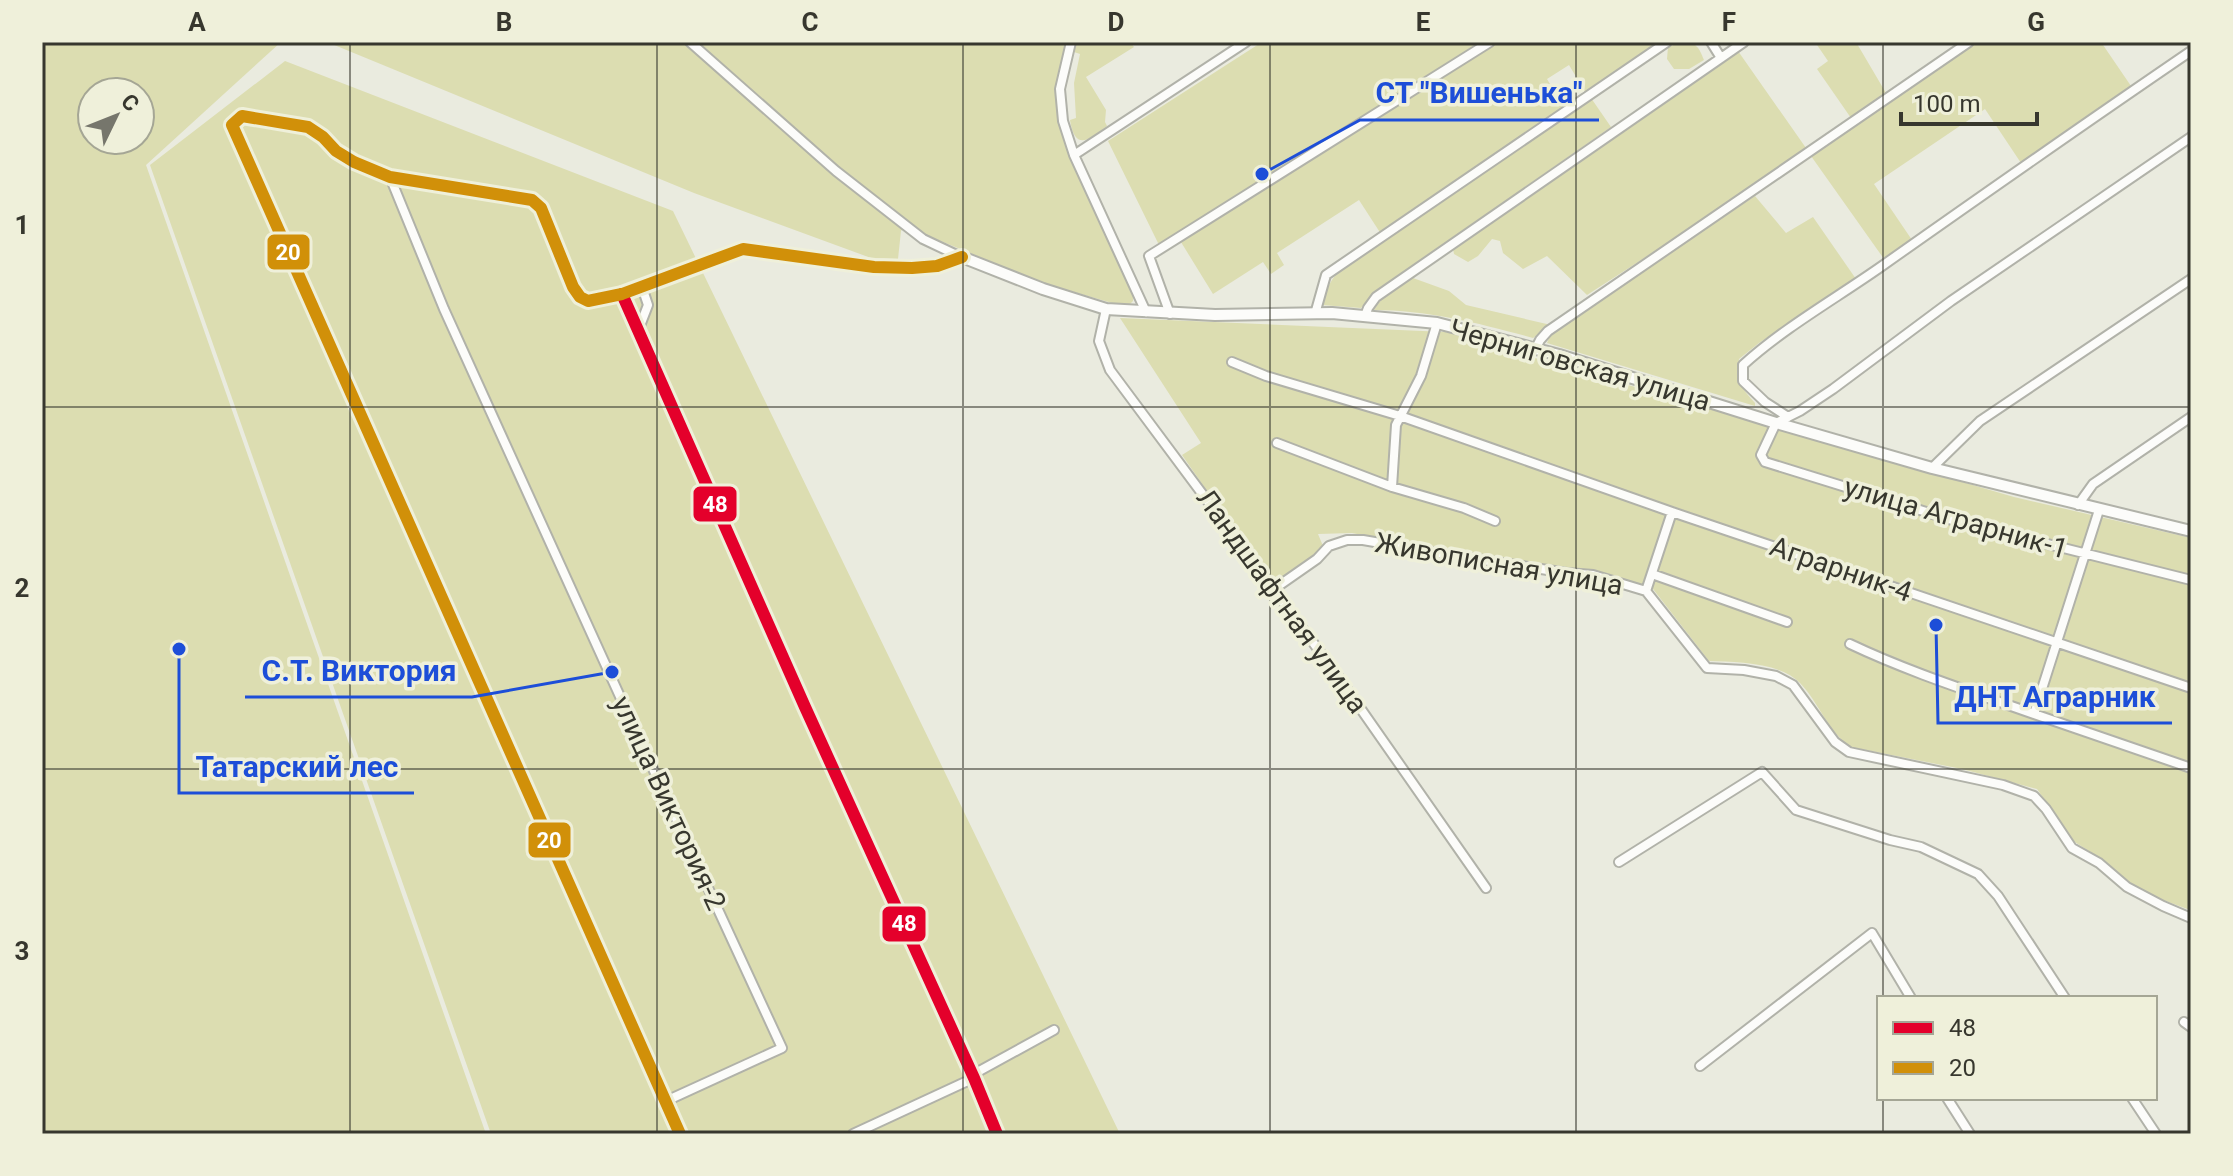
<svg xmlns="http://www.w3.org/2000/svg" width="2233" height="1176" viewBox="0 0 2233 1176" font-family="Roboto,sans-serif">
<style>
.green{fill:#dcddb1;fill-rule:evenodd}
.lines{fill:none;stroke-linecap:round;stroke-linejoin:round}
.minor-casing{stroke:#b1b2a9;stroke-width:12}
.tertiary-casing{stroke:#b1b2a9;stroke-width:14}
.minor{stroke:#fcfcfa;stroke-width:8}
.tertiary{stroke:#fcfcfa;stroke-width:10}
.bus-1-casing{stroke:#eff0da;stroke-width:18}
.bus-2-casing{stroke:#eff0da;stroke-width:18}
.bus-1{stroke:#e4002b;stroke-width:12}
.bus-2{stroke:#d19009;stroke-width:12}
.grid{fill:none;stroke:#37372e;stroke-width:2;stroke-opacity:0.55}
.labels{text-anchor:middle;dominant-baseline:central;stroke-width:7;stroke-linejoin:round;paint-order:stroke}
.street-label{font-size:28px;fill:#37372e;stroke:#eff0da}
.leader{fill:none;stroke:#1d4ed8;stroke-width:3}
.callout-dot{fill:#1d4ed8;stroke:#eff0da;stroke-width:3}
.callout-label{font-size:30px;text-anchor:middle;font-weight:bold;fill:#1d4ed8;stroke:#eff0da;stroke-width:7;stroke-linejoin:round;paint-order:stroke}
.line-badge{stroke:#eff0da;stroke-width:3}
.badge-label{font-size:22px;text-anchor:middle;font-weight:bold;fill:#fff}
.neatline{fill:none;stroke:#37372e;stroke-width:3}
.grid-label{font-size:26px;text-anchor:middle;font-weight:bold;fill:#37372e}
</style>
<rect width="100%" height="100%" fill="#eaebdf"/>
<!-- green -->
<path class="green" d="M42,42h239l-135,123 340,969h-444zM92,92h48v48h-48z
M327,42h739c-9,35 -11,60 -3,96l70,158v5l-4,4h-10l-76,-22 -117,-48 -18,-13 -7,9 -3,28 -27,-1 -177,-65z
M1077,42h53l4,5 -48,30 20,33 -1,12 2,4c-18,14 -32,26 -37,-6l6,-2 -2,-35 6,-29 -6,-2z
M1262,42h403l-78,53 -18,-30 -22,14 18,30 -184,125 -22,-34 -82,53 7,12 -13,9 -8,-12 -50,32 -37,-60 -17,11 -51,-104z
M1682,42c14,0 17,5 22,18l-15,9h-15l-7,-10 1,-12z
M1815,42h41l30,51 -35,25 -34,-49 11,-8z
M1978,42h123l30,44 -110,77 -36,-54 -111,75 38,56 -28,19 -73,-103z
M1738,51l68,97 -109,76 -110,71 -40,-39 -24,13 -20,-16 -3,-12 -8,-2 -14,17 -10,6 -14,-8 -1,-5z
M285,61l388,150 447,923h-629l-341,-969z
M1591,98l20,29 -239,167 -11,14 -39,-3c4,-17 9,-26 21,-38z
M1755,196l31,37 27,-16 43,62 -97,64 -20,16c-2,23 1,27 16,44v3l-208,-63 4,-10 8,-7z
M1413,278l36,13 17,14 85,20 -18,13c-51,-14 -105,-28 -159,-28 9,-16 24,-23 39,-32z
M1120,318l326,14 568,165 177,41 -1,372 -27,-10 -39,-18 -22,-23 -29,-18 -36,-52 -75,-20 -111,-22c-24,-16 -31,-43 -51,-64 -20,-21 -64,-21 -91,-22l-56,-72 -73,-19 -103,-13 -125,-24 -34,1 5,12 -17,15 -29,19 -11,-4 -84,-121 19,-12z"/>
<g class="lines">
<!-- minor casing -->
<g class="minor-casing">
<path id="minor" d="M690,42l146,129 87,68 38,18
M1071,42l-11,47 3,32 11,34 72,157
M1711,42l10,16 23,-16
M2191,137l-240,164 -118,88 -33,22 -24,12 -15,32 4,7 187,58 239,60
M1074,155l172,-113
M390,177l54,132 198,436 140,303 -116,53
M622,294l183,413 169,371 23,56
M1106,309l-7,32 11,29 225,302 151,216
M1170,314l-21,-58 341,-214
M1315,314l11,-39 341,-233
M1365,316l3,-8 8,-11 345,-239
M638,331l10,-26 -6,-18
M1536,348l4,-8 8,-9 421,-289
M1232,362l34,14 134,40 272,96
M1788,417l-23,-15 -22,-21v-16c42,-38 92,-66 139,-99 102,-72 205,-144 309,-215
M1277,443l115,44 72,21 31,13
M1932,468l48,-47 211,-142
M1392,487l4,-62 25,-49 16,-53
M2078,505l15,-21 98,-67
M2099,510l-65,204 157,54
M1652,574l135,48
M1274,589l43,-30 12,-13 18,-6h16l75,13 129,20 26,2 53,16 61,77 37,2 32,6 17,9 42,57 14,10 154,33 31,11 12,13 26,39 27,15 28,24 36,19 28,12
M1646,591l26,-79 519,176
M1850,644c59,28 122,48 184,70
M1619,862l143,-90 34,38 94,30 31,7 57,27 20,22 67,102
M2184,1022l7,5
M1700,1066l172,-133 39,65
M972,1075l82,-45
M1947,1098l23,36
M2132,1098l24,36
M680,1134l-448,-1009 10,-9 66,11 15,10 13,14 18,11 36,15 142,23 9,8 32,79 7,10 8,4 34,-7 121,-45 131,18 38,1 25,-2 25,-9
M853,1134l121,-56"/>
</g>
<!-- tertiary casing -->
<g class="tertiary-casing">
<path id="tertiary" d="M962,257l81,32 63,20 109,6 117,-2 105,10 122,32 217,68 156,45 259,63"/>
</g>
<!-- minor -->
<use href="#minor" class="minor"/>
<!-- tertiary -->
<use href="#tertiary" class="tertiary"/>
<!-- bus-1 casing -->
<g class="bus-1-casing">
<path id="bus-1" d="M622,294l183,413 169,371 23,56"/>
</g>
<!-- bus-2 casing -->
<g class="bus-2-casing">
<path id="bus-2" d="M680,1134l-448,-1009 10,-9 66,11 15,10 13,14 18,11 36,15 142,23 9,8 32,79 7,10 8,4 34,-7 121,-45 131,18 38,1 25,-2 25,-9"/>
</g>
<!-- bus-1 -->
<use href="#bus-1" class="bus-1"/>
<!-- bus-2 -->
<use href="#bus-2" class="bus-2"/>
</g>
<!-- grid -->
<path class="grid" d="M350,42v1092M657,42v1092M963,42v1092M1270,42v1092M1576,42v1092M1883,42v956M42,407h2149M42,769h2149M1883,1098v36"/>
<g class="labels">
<!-- street labels -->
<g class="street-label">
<text transform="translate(1580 365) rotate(16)">Черниговская улица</text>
<text transform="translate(1956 518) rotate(16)">улица Аграрник-1</text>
<text transform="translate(1499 564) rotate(10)">Живописная улица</text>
<text transform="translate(1841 569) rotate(19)">Аграрник-4</text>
<text transform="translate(1282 601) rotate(54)">Ландшафтная улица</text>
<text transform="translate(669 803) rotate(65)">улица Виктория-2</text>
</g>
</g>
<!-- callouts -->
<path class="leader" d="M1262 174L1360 120H1599M612 672L472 697H245M1936 625L1938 723H2172M179 649L179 793H414"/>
<g class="callout-dot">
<circle cx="1262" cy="174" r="8"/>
<circle cx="612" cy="672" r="8"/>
<circle cx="1936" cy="625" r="8"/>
<circle cx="179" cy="649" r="8"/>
</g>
<g class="callout-label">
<text x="1479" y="103">СТ "Вишенька"</text>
<text x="359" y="681">С.Т. Виктория</text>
<text x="2055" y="707">ДНТ Аграрник</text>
<text x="297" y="777">Татарский лес</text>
</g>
<g class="line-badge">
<rect x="266" y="233" width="45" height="38" rx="8" fill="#d19009"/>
<rect x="692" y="485" width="46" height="38" rx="8" fill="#e4002b"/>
<rect x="527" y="821" width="45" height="38" rx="8" fill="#d19009"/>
<rect x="881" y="905" width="46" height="38" rx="8" fill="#e4002b"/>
</g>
<g class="badge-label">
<text x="288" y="260">20</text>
<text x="715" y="512">48</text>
<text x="549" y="848">20</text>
<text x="904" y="931">48</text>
</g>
<!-- border -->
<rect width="2233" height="1176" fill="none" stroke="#eff0da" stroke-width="88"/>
<!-- legend -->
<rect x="1877" y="996" width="280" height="104" fill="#eff0da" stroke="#a5a695" stroke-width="2"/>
<rect x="1893" y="1022" width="40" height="12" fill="#e4002b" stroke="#a5a695" stroke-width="2"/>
<text x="1949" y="1036" font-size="24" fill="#37372e">48</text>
<rect x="1893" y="1062" width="40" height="12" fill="#d19009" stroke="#a5a695" stroke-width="2"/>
<text x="1949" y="1076" font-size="24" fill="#37372e">20</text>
<!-- north arrow -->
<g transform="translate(116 116) rotate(47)"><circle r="38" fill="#eff0da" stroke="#a5a695" stroke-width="2"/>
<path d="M0-6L14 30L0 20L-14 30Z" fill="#76766c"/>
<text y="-12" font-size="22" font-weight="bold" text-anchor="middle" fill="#37372e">С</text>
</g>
<!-- scale -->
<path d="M1901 112v12h136v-12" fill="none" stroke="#37372e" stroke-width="4"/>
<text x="1913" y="112" font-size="24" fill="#37372e" stroke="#eff0da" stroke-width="6" paint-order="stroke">100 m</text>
<rect x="44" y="44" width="2145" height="1088" class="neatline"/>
<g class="grid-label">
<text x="197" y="31">A</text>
<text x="504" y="31">B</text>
<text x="810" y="31">C</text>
<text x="1116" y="31">D</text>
<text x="1423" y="31">E</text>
<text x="1729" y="31">F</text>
<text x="2036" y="31">G</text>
<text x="22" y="234">1</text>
<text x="22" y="597">2</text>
<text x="22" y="960">3</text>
</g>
</svg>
